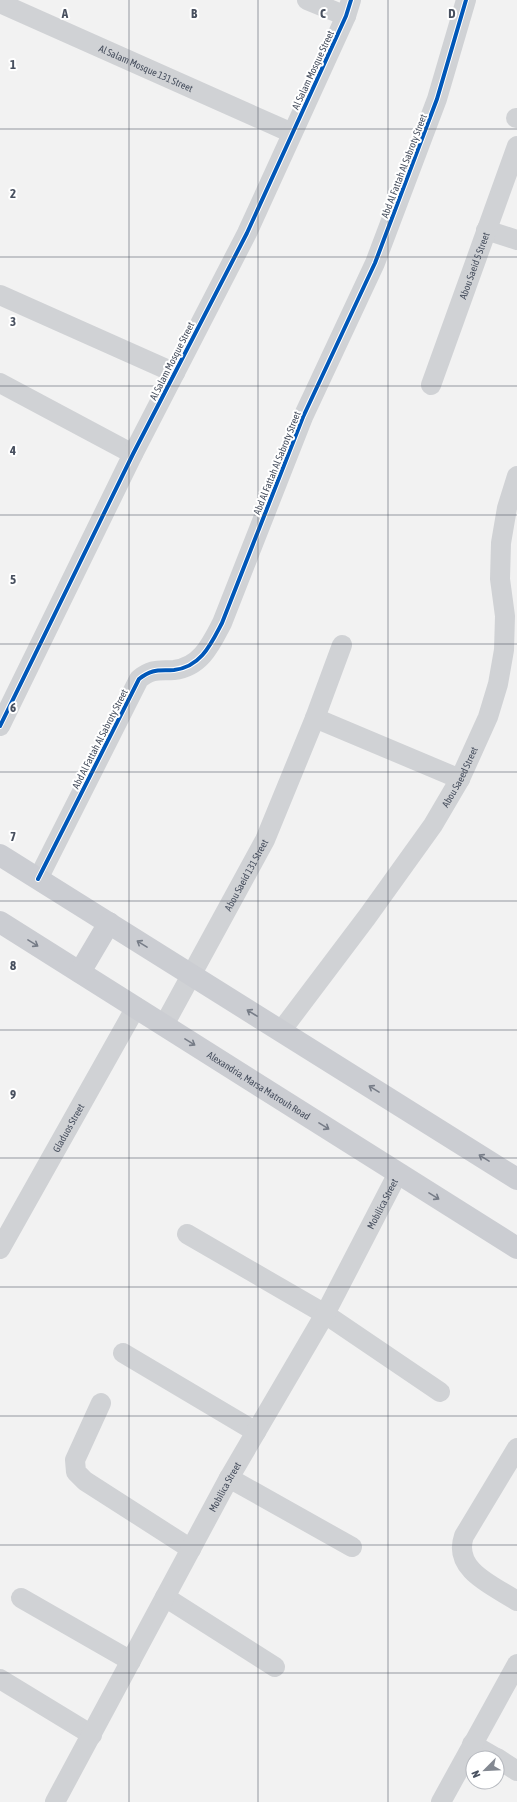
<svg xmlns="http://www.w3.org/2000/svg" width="517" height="1802" viewBox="0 0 517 1802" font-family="'Asap Condensed',sans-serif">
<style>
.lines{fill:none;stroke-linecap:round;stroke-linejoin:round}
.minor{stroke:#d0d2d5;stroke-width:20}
.primary{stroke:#cbcdd2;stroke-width:22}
.cycleway-casing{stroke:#fff;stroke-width:6}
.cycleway{stroke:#0057b8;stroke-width:4}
.oneway{stroke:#767c87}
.grid{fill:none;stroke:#48505f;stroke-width:1;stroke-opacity:0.55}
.labels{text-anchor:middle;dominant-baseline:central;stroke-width:4;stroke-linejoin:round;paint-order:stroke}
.street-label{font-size:10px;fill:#48505f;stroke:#fff}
.grid-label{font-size:13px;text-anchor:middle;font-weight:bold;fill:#48505f;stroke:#fff;stroke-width:4;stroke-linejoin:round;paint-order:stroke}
</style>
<rect width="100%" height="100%" fill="#f2f2f2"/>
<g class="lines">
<!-- minor -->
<g class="minor">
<path d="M307,0l39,16"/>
<path id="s1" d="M0,3l292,130"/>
<path d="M516,118h1"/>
<path d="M486,230l31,10"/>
<path d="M0,295l175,78"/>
<path d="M0,383l133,71"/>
<path id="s2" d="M431,385l86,-239"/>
<path d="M315,718l145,61"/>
<path d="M0,726l133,-272 114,-221 99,-217 5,-16"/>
<path d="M38,879l101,-200c14,-11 20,-8 35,-9 27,-3 37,-26 48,-47l81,-206 72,-154 62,-164 29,-99"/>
<path id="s3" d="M164,1025l101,-185 50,-122 27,-73"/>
<path id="s4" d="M281,1031l86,-114 66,-92 27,-46 28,-62 10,-33 6,-34 1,-34 -5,-37 1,-36 6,-35 10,-32"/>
<path d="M187,1234l138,80 115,78"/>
<path id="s5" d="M0,1249l136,-242"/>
<path d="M123,1353l133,79"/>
<path d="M101,1403l-26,57 1,12 9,9 106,68"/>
<path d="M517,1448l-53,88c-12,34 30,50 53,65"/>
<path d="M229,1478l123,69"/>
<path d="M165,1597l110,70"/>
<path d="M21,1598l110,63"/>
<path d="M0,1679l92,56"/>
<path d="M472,1744l24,14"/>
<path d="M497,1758l20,13"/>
<path id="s6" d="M55,1802l174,-324 96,-164 73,-141"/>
<path d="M441,1802l76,-138"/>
</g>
<!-- primary -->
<g class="primary">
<path d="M0,855l517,324"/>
<path id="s7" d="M0,922l517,326"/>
<path d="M80,972l29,-49"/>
</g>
<!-- cycleway casing -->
<g class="cycleway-casing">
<path id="cycleway" d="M0,726l133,-272 114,-221 99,-217 5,-16
M38,879l101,-200c14,-11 20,-8 35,-9 27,-3 37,-26 48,-47l81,-206 72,-154 62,-164 29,-99"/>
</g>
<!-- cycleway -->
<use href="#cycleway" class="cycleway"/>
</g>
<!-- one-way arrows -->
<defs><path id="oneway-shaft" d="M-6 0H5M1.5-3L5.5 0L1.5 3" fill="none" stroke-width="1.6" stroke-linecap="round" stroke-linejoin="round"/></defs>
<g class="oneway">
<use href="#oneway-shaft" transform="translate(33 943) rotate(32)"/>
<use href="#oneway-shaft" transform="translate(142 944) rotate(-148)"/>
<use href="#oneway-shaft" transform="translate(252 1013) rotate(-148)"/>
<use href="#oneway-shaft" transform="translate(190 1042) rotate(32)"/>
<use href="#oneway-shaft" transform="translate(374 1089) rotate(-148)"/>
<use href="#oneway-shaft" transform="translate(324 1126) rotate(32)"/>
<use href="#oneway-shaft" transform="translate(484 1158) rotate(-148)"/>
<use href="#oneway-shaft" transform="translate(434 1196) rotate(32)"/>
</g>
<!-- grid -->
<path class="grid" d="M129,0v1802M258,0v1802M388,0v1802M0,129h517M0,257h517M0,386h517M0,515h517M0,644h517M0,772h517M0,901h517M0,1030h517M0,1158h517M0,1287h517M0,1416h517M0,1545h517M0,1673h517"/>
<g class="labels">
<!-- street labels -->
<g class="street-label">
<text stroke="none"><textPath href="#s1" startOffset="160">Al Salam Mosque 131 Street</textPath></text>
<text transform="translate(313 70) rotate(-65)">Al Salam Mosque Street</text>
<text transform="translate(404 166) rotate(-69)">Abd Al Fattah Al Sabroty Street</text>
<text stroke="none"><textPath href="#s2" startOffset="127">Abou Saeid 5 Street</textPath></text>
<text transform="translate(172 361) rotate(-63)">Al Salam Mosque Street</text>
<text transform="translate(277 463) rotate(-68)">Abd Al Fattah Al Sabroty Street</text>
<text transform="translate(100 739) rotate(-63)">Abd Al Fattah Al Sabroty Street</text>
<text stroke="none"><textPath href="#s4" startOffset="311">Abou Saeed Street</textPath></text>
<text stroke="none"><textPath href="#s3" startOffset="171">Abou Saeid 131 Street</textPath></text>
<text stroke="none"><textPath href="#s7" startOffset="306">Alexandria, Marsa Matrouh Road</textPath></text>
<text stroke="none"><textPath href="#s5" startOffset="139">Gladuos Street</textPath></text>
<text stroke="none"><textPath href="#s6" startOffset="682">Mobilica Street</textPath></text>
<text stroke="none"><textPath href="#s6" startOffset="358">Mobilica Street</textPath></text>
</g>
</g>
<g class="grid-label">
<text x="65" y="18">A</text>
<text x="194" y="18">B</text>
<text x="323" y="18">C</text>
<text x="452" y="18">D</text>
<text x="13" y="69">1</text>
<text x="13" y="198">2</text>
<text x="13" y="326">3</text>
<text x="13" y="455">4</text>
<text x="13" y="584">5</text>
<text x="13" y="712">6</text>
<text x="13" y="841">7</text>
<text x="13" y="970">8</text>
<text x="13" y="1099">9</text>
</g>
<!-- north arrow -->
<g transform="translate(485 1770) rotate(246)"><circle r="19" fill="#ffffff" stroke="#b6b9bf"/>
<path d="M0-3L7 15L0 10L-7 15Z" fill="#848992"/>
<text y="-6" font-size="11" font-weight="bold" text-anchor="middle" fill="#48505f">N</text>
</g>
</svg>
